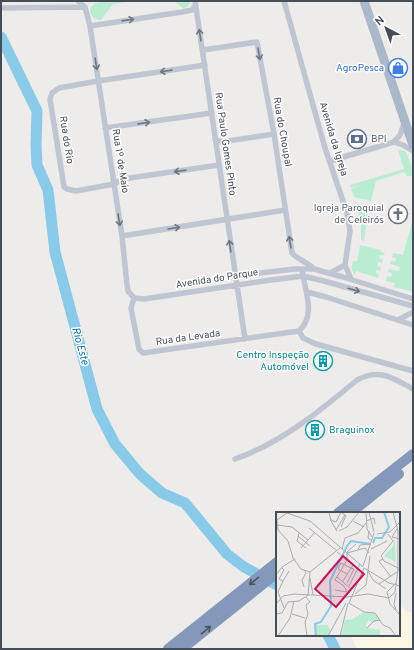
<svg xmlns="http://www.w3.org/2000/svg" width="414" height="650" viewBox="0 0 414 650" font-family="Overpass,sans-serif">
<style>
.commercial{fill:#faf6e3}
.green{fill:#baecd2}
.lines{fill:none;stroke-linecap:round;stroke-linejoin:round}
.river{stroke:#88cae8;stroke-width:11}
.minor{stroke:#bfc6d1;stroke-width:5.5}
.primary{stroke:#abb8ca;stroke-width:9}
.motorway{stroke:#8499ba;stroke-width:10}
.oneway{stroke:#707782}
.oneway2{stroke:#4b5562}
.labels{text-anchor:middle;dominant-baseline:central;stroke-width:3;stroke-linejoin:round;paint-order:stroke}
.shop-label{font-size:10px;fill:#366cbe;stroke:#fff;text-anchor:end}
.street-label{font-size:10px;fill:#454d58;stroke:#fff}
.service-label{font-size:10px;fill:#4e5e75;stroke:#fff;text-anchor:start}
.worship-label{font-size:10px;fill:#5b616d;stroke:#fff;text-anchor:end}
.culture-label{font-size:10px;fill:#0d838f;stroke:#fff;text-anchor:end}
.water-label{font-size:11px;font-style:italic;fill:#10739f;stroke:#fff}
.inset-river{fill:none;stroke:#88cae8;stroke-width:2}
.inset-road{fill:none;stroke:#aaacb0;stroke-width:1}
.view{fill:#c2185b;fill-opacity:0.15;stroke:#c2185b;stroke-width:2}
.inset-edge{fill:none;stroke:#454d58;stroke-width:2}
</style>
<rect width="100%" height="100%" fill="#eeeceb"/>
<!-- commercial -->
<path class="commercial" d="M399,604l8,8h6v37h-56l-7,-14h49z"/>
<!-- green -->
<path class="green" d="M109,1h27l-23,3 -12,16c-11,0 -15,-13 -5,-17 4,-2 9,-1 13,-2z
M174,1h17l-2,4 -5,4z
M398,150l7,1c4,7 8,17 8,25h-6l-3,-4 -28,9 -5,20 -17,-4 -3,-8 12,-4 -12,3 -1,-3 54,-16z
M355,203l14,4 -5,34 -3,-1v-16z
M412,223h1v69l-19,-5 1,-4 -9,-2 1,-5 4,1 1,-4 -4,-1 1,-3 10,2 1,-4 -10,-3 1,-3 4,1 1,-4 -4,-1 1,-4 10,2z
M360,245l21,5v2l4,1 -1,2h-4l-1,3 4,1 -1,4 -4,-1 -1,4 4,1 -1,4 -4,-1v3l3,2 -1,3 -22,-7 -1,4c-5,-5 -3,-9 -2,-14h4z"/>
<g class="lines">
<!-- river -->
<path class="river" d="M1,37l36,74 -1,34 1,20 11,25 7,62 42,157 18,35 25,30 22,19 23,10 42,51 17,13 33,18
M328,635l7,14"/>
<!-- minor -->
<path class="minor" d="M78,1l7,6 5,19 32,210 5,49 1,6 6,7
M195,1l50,338
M284,1l41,147 22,65 3,18 -5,34 6,14
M1,8l84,-1
M90,26l92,-14 10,-2 3,-4
M203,50l54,-8 17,92 18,119c6,7 16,9 22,16
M205,65l-107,16 -39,7 -7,5 -2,6 14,88 3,2 9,2 38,-7 9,-5 96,-14
M105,128l107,-15
M215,139l6,3 53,-8
M394,142l6,-7 4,-12
M330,161l64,-19 9,3 10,6
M122,236l163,-26
M330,273l15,-8
M235,276l59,-7h20l29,8 70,22
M307,292l19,5 87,28
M134,298l10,1 127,-19 32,-4 21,5 89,25
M134,298l-3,10 7,36 1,5 4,4 156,-22c18,-16 5,-42 3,-62
M398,320l15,-8
M299,331l4,7 13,6 97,27
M235,459c46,-16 85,-48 122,-79 23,-12 36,-2 56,9"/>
<!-- primary -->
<path class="primary" d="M364,1l49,144"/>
<!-- motorway -->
<path class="motorway" d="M338,513l75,-59
M351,513l48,-39
M168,649l109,-87
M182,649l95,-76"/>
</g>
<!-- one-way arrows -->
<defs><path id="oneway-shaft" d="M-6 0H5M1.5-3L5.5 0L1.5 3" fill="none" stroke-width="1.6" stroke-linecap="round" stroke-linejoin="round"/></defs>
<g class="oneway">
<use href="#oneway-shaft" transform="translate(128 20) rotate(-8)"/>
<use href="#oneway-shaft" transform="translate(200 35) rotate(-99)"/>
<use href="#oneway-shaft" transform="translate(259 54) rotate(80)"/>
<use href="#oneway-shaft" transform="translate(96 64) rotate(81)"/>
<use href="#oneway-shaft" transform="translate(166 71) rotate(172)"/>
<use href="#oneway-shaft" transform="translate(144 123) rotate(-8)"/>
<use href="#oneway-shaft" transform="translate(180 171) rotate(172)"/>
<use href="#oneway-shaft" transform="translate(119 220) rotate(81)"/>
<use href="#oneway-shaft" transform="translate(174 228) rotate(-9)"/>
<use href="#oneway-shaft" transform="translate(290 242) rotate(-99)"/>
<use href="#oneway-shaft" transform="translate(230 246) rotate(-98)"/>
<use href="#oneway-shaft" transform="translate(354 290) rotate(16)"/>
</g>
<g class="oneway2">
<use href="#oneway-shaft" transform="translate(254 581) rotate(141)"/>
<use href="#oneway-shaft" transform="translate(206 630) rotate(-39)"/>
</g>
<!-- icons -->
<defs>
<g id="shop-ring" transform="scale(1)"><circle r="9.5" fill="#fff" stroke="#3f7fe0" stroke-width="1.5"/><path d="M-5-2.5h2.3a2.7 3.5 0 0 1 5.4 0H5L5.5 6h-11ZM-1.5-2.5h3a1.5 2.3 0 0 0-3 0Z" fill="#3f7fe0"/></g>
<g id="bank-ring" transform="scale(1)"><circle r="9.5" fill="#fff" stroke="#5c6f8a" stroke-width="1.5"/><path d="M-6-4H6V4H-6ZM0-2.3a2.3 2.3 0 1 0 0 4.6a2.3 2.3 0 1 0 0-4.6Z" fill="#5c6f8a"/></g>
<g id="church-ring" transform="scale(1)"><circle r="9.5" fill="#fff" stroke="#6b7280" stroke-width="1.5"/><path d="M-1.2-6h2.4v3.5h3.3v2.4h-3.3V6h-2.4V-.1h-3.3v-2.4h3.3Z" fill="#6b7280"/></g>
<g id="building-ring" transform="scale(1)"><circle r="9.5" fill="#fff" stroke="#0f9aa8" stroke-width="1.5"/><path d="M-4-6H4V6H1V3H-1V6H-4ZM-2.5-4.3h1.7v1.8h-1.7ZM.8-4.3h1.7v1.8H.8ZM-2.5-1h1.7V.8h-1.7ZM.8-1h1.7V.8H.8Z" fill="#0f9aa8"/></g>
</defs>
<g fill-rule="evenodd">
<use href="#shop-ring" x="398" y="68"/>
<use href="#bank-ring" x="357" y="139"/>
<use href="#church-ring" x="398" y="214"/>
<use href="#building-ring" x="323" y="361"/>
<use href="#building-ring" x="315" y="430"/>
</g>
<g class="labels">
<!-- shop labels -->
<g class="shop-label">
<text x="384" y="68">AgroPesca</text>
</g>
<!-- street labels -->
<g class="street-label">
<text transform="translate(282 132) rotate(80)">Rua do Choupal</text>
<text transform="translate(333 139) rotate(73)">Avenida da Igreja</text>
<text transform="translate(66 140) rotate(81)">Rua do Rio</text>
<text transform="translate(225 144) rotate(82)">Rua Paulo Gomes Pinto</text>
<text transform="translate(120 161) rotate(81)">Rua 1º de Maio</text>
<text transform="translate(217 279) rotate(-9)">Avenida do Parque</text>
<text transform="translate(188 338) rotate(-8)">Rua da Levada</text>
</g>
<!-- service labels -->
<g class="service-label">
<text x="371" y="139">BPI</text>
</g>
<!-- worship labels -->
<g class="worship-label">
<text x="384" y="208">Igreja Paroquial<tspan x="384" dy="12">de Celeirós</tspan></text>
</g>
<!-- culture labels -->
<g class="culture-label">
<text x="309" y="355">Centro Inspeção<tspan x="309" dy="12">Automóvel</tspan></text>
<text x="329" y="430" text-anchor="start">Braguinox</text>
</g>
<!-- water labels -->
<g class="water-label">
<text transform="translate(80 346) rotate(75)">Rio Este</text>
</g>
</g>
<!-- overview -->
<g transform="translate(276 512)">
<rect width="124" height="124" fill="#eeeceb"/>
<path d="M118,28h1l1,22 -12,-6 9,-10zM87,100l11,1 6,7 -8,3 -3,-3 -3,5 1,3 13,2v6h-39l4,-16 8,-1zM39,113h12l4,5 -4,6h-13z" fill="#baecd2"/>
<path class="inset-river" d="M97,31l2,-5h7l7,-11 -5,-15M40,124l-1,-12 6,-2 10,-16 -1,-25 17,-35 4,-5 20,3"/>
<path class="inset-road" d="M53,0l2,9 6,10M90,0l1,17 5,8M93,0l5,20M117,0l5,19v40M11,1l23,8 53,46M11,1l-10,7 1,10 10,11 5,17 8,11 9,3M55,8l5,2 5,-10M77,9l11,6M90,9l8,-3 1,6M1,13l15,2 16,13M65,15l5,-12M33,16l28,23M121,17l-5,8 8,2M60,18l9,-15 -4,-3M63,19l8,-4 12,-15M93,19l-1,7 4,3M23,21l-2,8 9,7M101,22l13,-2 10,-10M22,24l12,10M25,36l14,-16M66,37l3,-11 13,-5 8,-10M95,37l16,-8M82,38l2,-5 10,-1M61,40l10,8M71,40v8l-12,20 9,6 4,8 1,-4M71,40l9,-8M71,41l18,-5 4,5M105,44l12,-15 -5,-7M105,44l3,5 16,8M107,47l-4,2 12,16M87,54l11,-33M5,55l3,3 -5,9 4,2 6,-10M88,56l25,15 11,3M92,59l5,9 13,9M34,60l31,-25M71,62l-9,-5 3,-6 10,5M0,63l6,-8 13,-8M61,65l14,12M34,66l3,17M7,69l-5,11 6,16M67,69l10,-16M71,71l7,-14 -3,-1M120,71l-9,9 3,12 10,11M103,72l18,-12M73,74l11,-22M28,75l-2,-7 4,-7 -2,-3M59,78l12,2M120,81l-2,11 2,6M79,82l11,-9 4,-29M30,85l4,5 -4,3 2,9 -3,8 2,14M73,91l15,9 11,1 8,12 7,3 6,8M73,91l15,-35M0,92l7,-8 11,-2 53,3 21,-3 21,4 6,-6 3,-23M0,102l6,-1 6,-11 11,-1 9,-6 2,-23M16,102l13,4M91,116l7,-7 6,-1M2,124l12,-18 4,-17M52,124l18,-33M64,124l8,-33"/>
<path class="view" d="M67,44l21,18 -28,33 -21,-18z"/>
<rect width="124" height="124" class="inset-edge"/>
</g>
<!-- border -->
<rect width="414" height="650" fill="none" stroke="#454d58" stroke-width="4"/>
<!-- north arrow -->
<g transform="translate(386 28) rotate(319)" stroke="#ffffff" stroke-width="3" paint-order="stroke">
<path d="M0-3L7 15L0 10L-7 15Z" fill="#454d58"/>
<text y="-6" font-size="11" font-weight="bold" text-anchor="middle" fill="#454d58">N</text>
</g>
</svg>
